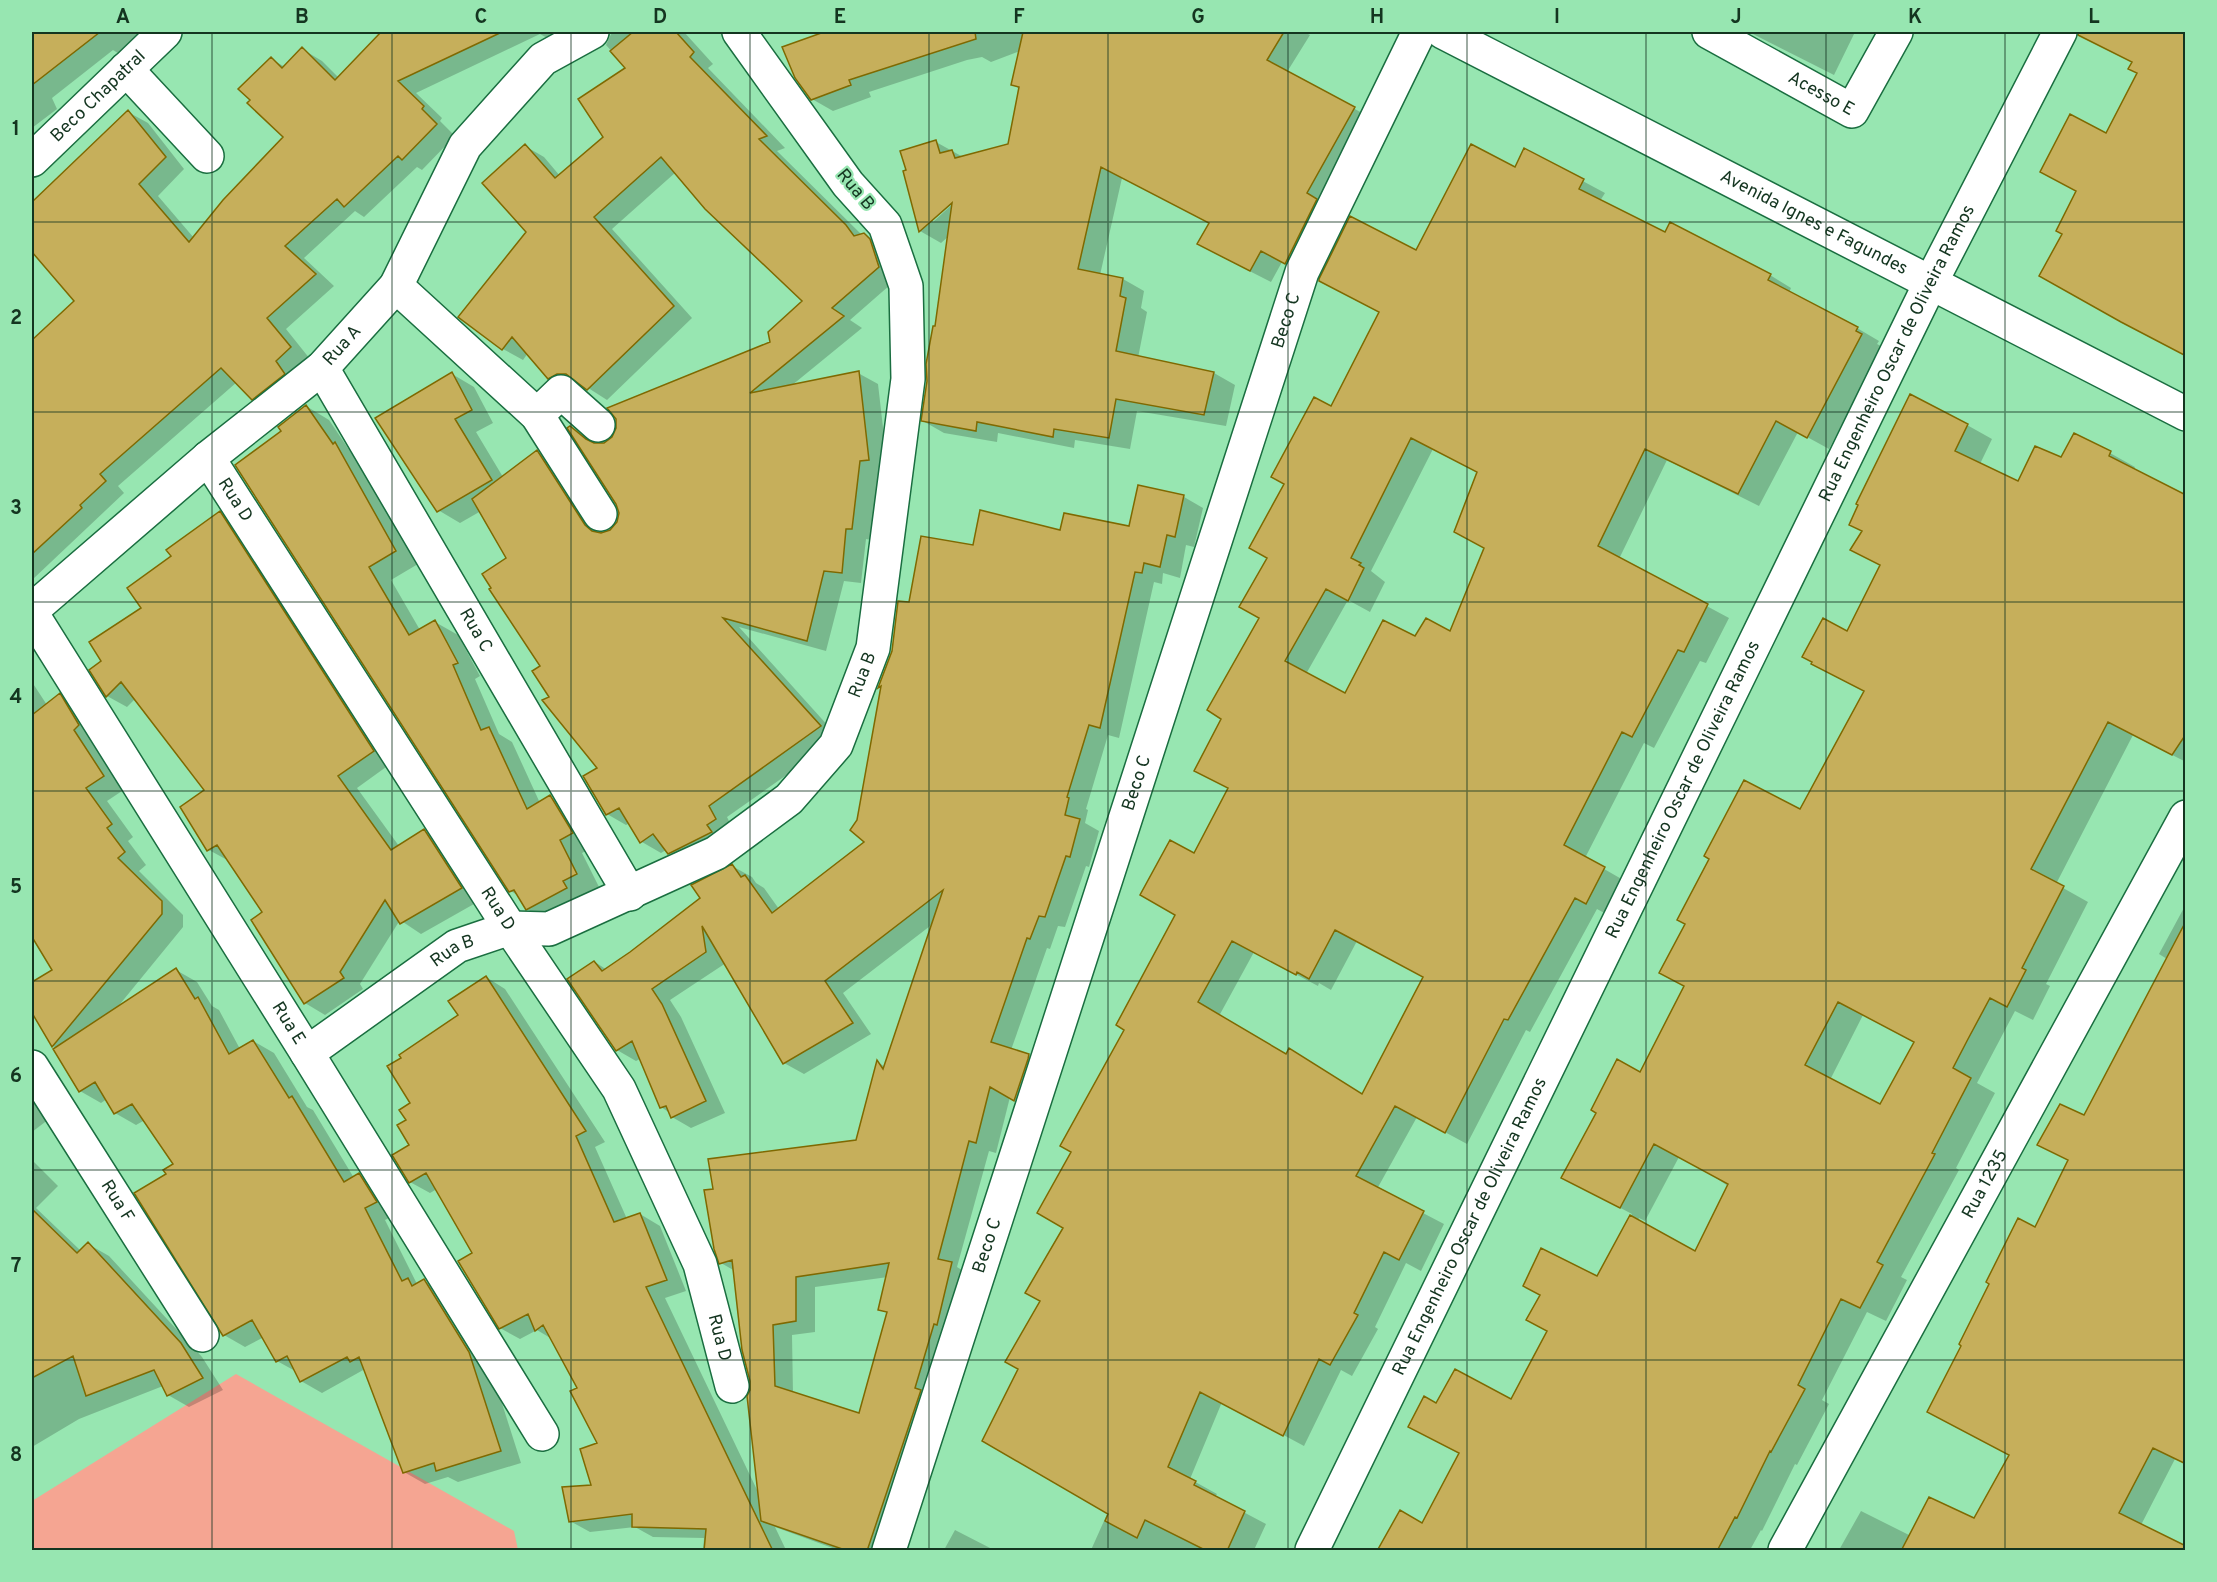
<svg xmlns="http://www.w3.org/2000/svg" width="2217" height="1582" viewBox="0 0 2217 1582" font-family="Overpass,sans-serif">
<style>
.green{fill:#f5a592}
.shadow{fill:#0003;fill-rule:evenodd}
.building{fill:#c6af5b;stroke:#7f6901;stroke-width:1.5;fill-rule:evenodd}
.lines{fill:none;stroke-linecap:round;stroke-linejoin:round}
.minor-casing{stroke:#1a6e40;stroke-width:36}
.minor{stroke:#fff;stroke-width:33}
.grid{fill:none;stroke:#143520;stroke-width:1.5;stroke-opacity:0.55}
.labels{text-anchor:middle;dominant-baseline:central;stroke-width:4.5;stroke-linejoin:round;paint-order:stroke}
.street-label{font-size:18px;fill:#143520;stroke:#97e6b1}
.neatline{fill:none;stroke:#143520;stroke-width:2}
.grid-label{font-size:20px;text-anchor:middle;font-weight:bold;fill:#143520}
</style>
<rect width="100%" height="100%" fill="#97e6b1"/>
<!-- green -->
<path class="green" d="M236,1374l278,157 4,19h-486v-49z"/>
<!-- shadow -->
<path class="shadow" d="M32,32h112l-23,23 -8,-5 -61,48 5,11 -25,19z
M383,32h182l-16,7 -9,-5 -124,59 26,25 -2,3 15,15 -33,34 -5,-3 -53,50 -9,-6 -51,47 30,28 -48,43 24,30 -38,51 -19,-12 -16,-16 -119,104 6,7 -92,87v-238l44,-41 -44,-52v-45l96,-92 20,11 36,46 -26,27 36,42 91,-101 -14,-78 14,8 17,-18 20,12 17,17z
M612,32h72l29,32 -5,4 77,80 -8,3 85,84 22,11 14,32 -48,42 12,8 -71,58 67,-13 20,11 10,87 -9,1 -8,68 -5,-1 -5,44 -17,-2 -18,70 -87,-24 100,111 -112,79 7,14 -45,34 -23,-15 -5,3 -19,-11 -12,-19 -4,2 -19,-11 -8,-46 -48,-71 -42,-138 -28,-48 -21,12 -22,-13 14,-136 22,13 19,36 -17,9 27,45 34,-25 20,11 45,71 8,-3 8,-8 2,-10 -3,-9 -46,-77 26,17h8l167,-101 32,-42 -128,-129 -64,57 80,89 -85,82 -25,-16h-5l-9,5 -19,-11 -21,-25 -5,7 -20,-11 -43,-32 68,-85 -3,-86 19,11 16,19 45,-39 22,-69 -21,-23z
M829,32h475l6,3 -23,37 88,48 -68,155 -25,-13 -11,20 -51,-26 -9,-33 -89,-45 -22,97 23,4 21,12 -3,17 6,4 -9,46 76,15 21,12 -9,41 -89,-15 -7,38 -55,-9 -1,8 -76,-15 -1,9 -53,-9 -21,-12 26,-185 -8,7 -21,-12 16,-89 27,15 46,-12 11,-56 -7,-4 7,-34 -29,11 -9,-5 -15,3 -98,32 2,5 -38,14 -21,-12 -28,-52zM956,197l2,2 -25,23v-4z
M1749,32h106l-21,43z
M2143,32h43v323l-122,-122 43,-98 32,-62 -5,-11 -5,-3z
M1525,150l80,43 -5,8 66,33 104,41 21,13 -2,5 68,35 22,13 -2,3 6,3 -54,102 -31,-17 -39,74 -92,-46 -48,99 110,59 -23,45 -6,-2 -46,87 -10,-5 -59,115 40,23 -17,34 -11,-6 -67,123 -4,-2 -59,114 -50,-27 -40,72 67,35 -23,47 -15,-8 -31,64 3,2 -26,47 -11,-6 -37,76 -82,-44 -32,77 27,15 -2,3 51,27 -12,26h-163l17,-38 -89,-143 46,-142 8,-75 104,-237 18,-60 35,-66 -7,-71 38,-100 7,-60 64,-150 48,-95 -59,-32 95,-29 100,-83zM1433,449l45,24 8,75 -35,85 -35,5 -70,57 -40,-21 42,-74 22,12 15,-30 -14,-11zM1357,941l68,36 -62,118 -76,-39 -68,-40 35,-64 64,34 1,-3 12,7z
M306,406l23,14 23,34 6,3 60,107 -27,16 29,50 15,-8 23,13 22,41 -5,3 24,55 13,8 28,61 10,-6 23,13 22,36 -13,7 17,34 -14,7 4,7 -39,21 -23,-13 -7,-12 -9,-6 -227,-460z
M1967,425l25,14 -12,25 38,19 44,-24 12,-24 36,18 25,14 -1,3 52,27v265l-53,-27 -77,149 32,18 -42,82 4,2 -17,34 -18,-9 -38,72 18,10 -39,75 3,2 -58,107 6,3 -21,41 -19,-9 -45,88 7,4 -32,61 -2,-1 -33,67 -1,-1 -11,20h-371l43,-25 38,-71 -25,-13 2,-36 74,-4 86,-123 35,-64 -44,-23 53,-117 159,-263 65,-119 -27,-14 10,-45 33,-67 -29,-16zM1863,1015l52,27 -34,64 -51,-26zM1679,1157l28,15 21,14 -33,68 -57,-33 1,-3 6,3z
M1140,487l44,10 19,11 -9,39 -8,-2 -6,33 -17,-5 -1,11 -8,-2 -35,156 -11,-3 -22,74 2,1 -3,13 14,8 -10,36 -3,-1 -21,61 -7,-1 -8,23 -3,-1 -36,102 18,5 19,11 -14,45 -24,-14 -14,56 -7,-2 -32,116 13,8 -80,275h-52l-63,-23 11,23h-83l1,-12 -51,-1 -18,-10 -45,5 -20,-11 23,-34 6,-43 -20,-55 -27,-50 -15,-9 -17,9 -20,-11 -26,-74 -37,-65 -7,4 -20,-11 1,-37 -3,-24 4,-17 48,-88 26,-39 19,12 100,153 -10,5 32,72 13,-5 20,12 26,65 -21,7 94,196 -7,-103 -17,-120 -14,-8 -7,-73 143,-49 21,-79 7,5 49,-144 -91,70 28,41 -67,40 -20,-11 -58,-100 -56,37 11,17 44,96 -34,15 -19,-11 -2,-4 -9,-6 -21,-48 -4,2 -19,-11 -22,-88 12,8 95,-71 30,-33 20,11 4,6 8,5 15,21 88,-67 -8,-21 23,-133 -2,-1 30,-83 64,-57 87,-15 69,-4zM888,1277l-8,32 8,4 -28,102 -67,-21 -1,-59 23,-3v-45z
M220,513l20,11 153,238 -36,26 42,58 25,-15 20,11 37,58 -60,34 -21,-14 -40,64 3,5 -38,26 -20,-12 -41,-90 -35,-52 -20,-11 -3,-59 -71,-92 -8,8 -20,-11 -4,-35 40,-52 30,-52z
M32,682l15,23 13,-10 22,13 43,81 -18,12 26,36 -5,4 18,24 -7,6 44,44v12l-67,82 60,-39 21,12 15,24 7,4 21,39 13,-8 21,12 33,54 6,3 41,68 5,-3 21,12 17,27 -12,6 32,64 7,-3 21,12 45,73 31,97 -63,19 -10,-5 -23,7 -21,-12 -39,-103 -43,24 -21,-12 -4,-9 -20,-11 -13,-24 -19,10 -21,-12 -56,-160 7,-11 -30,-44 -9,5 -21,-12 -8,-14 -6,4 -21,-12 -23,-43 -4,-2 -21,-36v-26l23,-14 -23,-35z
M2186,904v560l-11,-5 -34,66 45,25h-347l22,-39 50,25 64,-16 35,-65 26,-226 33,-68 -30,-17 45,-27 83,-158 -8,-5z
M32,1085l21,31 -21,16z
M32,1160l26,26 -22,22 45,43 7,-7 21,12 93,101 21,33 -34,17 -21,-12 -5,-9 -84,33 -47,28z
M955,1530l39,20h1h-51z"/>
<!-- building -->
<path class="building" d="M32,32h68l-68,53z
M381,32h121l-104,49 26,25 -2,3 15,15 -35,36 -4,-4 -54,51 -7,-8 -52,47 31,28 -49,44 24,29 -15,14 9,13 -33,26 -31,-32 -121,106 6,7 -26,24 2,3 -50,46v-214l42,-39 -42,-49v-50l96,-92 38,47 -27,27 50,58 34,-42 60,-63 -36,-34 3,-3 -12,-11 33,-32 11,11 20,-21 33,33z
M633,32h43l18,20 -4,5 77,79 -8,3 87,86 8,11 10,-3 6,6 9,28 -47,41 12,8 -94,77 109,-22 10,89 -9,1 -8,68h-6l-4,44 -18,-2 -17,70 -84,-23 98,108 -112,80 7,13 -9,6 5,7 -44,22 -15,-20 -13,9 -21,-35 -13,7 -23,-39 14,-8 -55,-68 7,-3 -17,-26 8,-5 -51,-77 2,-1 -9,-14 24,-16 -34,-59 65,-49 48,75 7,6 9,2 9,-3 7,-8 2,-9 -3,-9 -49,-76 3,-2 16,13 8,4h10l8,-6 4,-9v-9l-9,-11 163,-66 -2,-10 34,-31 -97,-92 -44,-52 -67,60 80,89 -87,84 -21,-16h-9l-9,5 -36,-42 -10,13 -44,-33 68,-85 -44,-49 43,-39 30,34 48,-41 -25,-38 47,-31 -15,-17z
M824,32h151l1,7 -127,41 2,5 -40,15 -16,-22 -13,-31z
M1023,32h261l-17,28 88,47 -48,86 10,6 -32,65 -24,-13 -11,20 -53,-27 12,-21 -108,-56 -23,102 45,9 -3,18 6,2 -10,53 98,21 -10,43 -88,-16 -7,39 -55,-9 -1,8 -76,-15 -1,9 -55,-10 6,-40 -1,-17 7,-38h2l17,-123 -33,29 -16,-61 3,-1 -6,-19 36,-11 4,13 12,-3 3,8 53,-14 11,-57 -8,-2z
M2079,32h107v324l-65,-34 -82,-46 23,-42 -6,-3 20,-40 -36,-19 30,-58 36,19 31,-60 -9,-4 4,-7 -54,-27z
M1471,144l44,23 9,-19 60,31 -5,10 86,43 5,-10 101,52 -3,6 90,47 -2,4 6,3 -55,104 -31,-17 -38,73 -93,-45 -47,97 110,58 -24,48 -6,-2 -46,87 -10,-5 -58,113 41,22 -19,37 -11,-6 -67,122 -4,-1 -59,114 -50,-27 -39,70 68,35 -25,49 -15,-8 -30,61 4,2 -28,50 -11,-6 -36,77 -83,-44 -32,75 28,14 -2,4 51,26 -18,40h-20l-62,-31 -8,18 -32,-17 3,-7 -126,-73 36,-72 -13,-7 35,-61 -15,-8 38,-65 -26,-15 34,-61 -11,-6 64,-116 -8,-5 59,-110 -35,-20 30,-55 24,13 34,-65 -34,-17 27,-52 -14,-9 52,-92 -20,-11 28,-49 -18,-10 35,-64 -13,-7 43,-80 17,9 48,-94 -60,-31v-2l31,-63 66,34zM1411,438l66,34 -23,60 30,16 -34,83 -24,-13 -11,18 -32,-16 -38,73 -60,-32 41,-72 22,12 16,-33 -5,-3 2,-2 -10,-5zM1335,930l88,47 -61,117 -73,-46 -3,6 -88,-52 34,-61 64,34 1,-3 12,7z
M452,372l20,38 -17,9 37,61 -55,32 -62,-94z
M1910,394l58,30 -13,27 63,30 17,-35 26,11 13,-24 37,18 -2,5 77,39v239l-14,21 -64,-33 -77,147 33,17 -42,82 4,2 -19,37 -17,-9 -22,41 -15,29 18,10 -39,75 3,1 -58,108 6,3 -23,43 -19,-9 -43,86 7,4 -34,63 -1,-1 -33,67 -2,-1 -18,34h-340l23,-41 22,13 37,-70 -51,-26 16,-31 12,7 19,-34 56,30 36,-68 -21,-11 14,-25 -17,-9 18,-38 56,28 33,-61 65,36 33,-67 -74,-40 -34,64 -59,-30 35,-65 -5,-3 26,-51 23,13 44,-86 -25,-13 26,-49 -8,-4 32,-61 -5,-3 40,-76 56,29 64,-118 -53,-27 1,-2 -10,-5 21,-39 24,13 33,-66 -30,-15 12,-19 -13,-6 9,-20 -2,-1zM1838,1002l76,40 -34,62 -75,-39z
M306,405l27,39 2,-2 61,109 -27,16 40,68 26,-15 23,43 -5,2 28,65 8,-3 38,82 23,-14 23,38 -13,7 17,34 -14,7 4,7 -41,22 -12,-20 -5,2 -274,-427 46,-34 -3,-4z
M1138,485l46,10 -9,42 -8,-2 -7,32 -16,-4 -2,10 -7,-1 -35,156 -11,-3 -22,72 2,1 -4,17 15,4 -10,38 -4,-1 -21,61 -6,-1 -9,23 -3,-1 -36,104 38,12 -1,5 -14,42 -24,-14 -14,56 -7,-2 -31,118 14,3 -15,63 -3,-1 -19,64 6,2 -54,161h-19l-87,-30 -14,-125 3,-6v-9l-8,-31 -10,-90 -13,4 -5,-15 -10,-59 9,-1 -5,-30 148,-19 21,-80 6,9 60,-179 -118,91 28,42 -70,41 -81,-138 4,26 -54,37 10,15 44,97 -35,17 -5,-12 -6,2 -28,-67 -16,10 -49,-72 27,-18 8,10 28,-19 70,-54 -9,-13 41,-21 9,13 4,-2 27,38 92,-71 -14,-12 7,-10 24,-134 -3,2 14,-37 6,-50 11,1 12,-66 52,9 7,-35 80,20 4,-17 65,13zM889,1263l-11,47 9,2 -28,101 -84,-27 -2,-61 23,-4v-44z
M220,511l154,240 -36,25 53,74 33,-21 38,59 -62,36 -15,-24 -45,72 4,6 -40,26 -53,-84 11,-8 -45,-67 -10,6 -27,-44 24,-17 -83,-108 -15,15 -17,-27 12,-9 -12,-19 52,-34 -14,-20 44,-32 -5,-6z
M60,693l19,32 -5,5 30,46 -18,12 26,36 -5,4 18,24 -7,6 44,43v13l-110,133 -20,-34v-31l20,-12 -20,-33v-222z
M2186,921v543l-33,-16 -34,65 67,33v5h-285l28,-54 45,21 35,-63 -82,-43 34,-66 -2,-2 30,-60 -3,-2 32,-64 17,9 33,-67 -31,-15 23,-41 24,11z
M176,968l19,31 3,-2 31,57 24,-14 36,58 3,-2 52,86 15,-9 18,29 -12,6 37,73 6,-3 4,8 12,-7 45,73 32,99 -65,20 -2,-8 -31,10 -44,-116 -9,5 -3,-5 -47,25 -13,-26 -11,6 -24,-42 -29,16 -89,-143 32,-19 -3,-4 10,-6 -41,-60 -18,10 -19,-32 -16,10 -26,-43z
M486,976l100,155 -10,5 38,86 26,-9 27,67 -21,7 127,264h-69l2,-22 -74,-2v-13l-63,8 -7,-35 29,-2 -11,-36 17,-6 -27,-52 7,-3 -34,-63 -8,6 -7,-17 -29,15 -41,-68 14,-8 -46,-80 -17,10 -17,-28 17,-10 -12,-20 9,-5 -7,-10 11,-7 -23,-37 14,-8 -2,-3 59,-40 -10,-14z
M32,1209l45,44 11,-11 93,101 22,35 -36,18 -13,-26 -68,26 -13,-40 -41,22z"/>
<g class="lines">
<!-- minor casing -->
<g class="minor-casing">
<g id="minor">
<path id="s1" d="M1443,32l743,382"/>
<path id="s2" d="M1709,32l143,79 44,-79"/>
<path d="M126,69l81,87"/>
<path id="s3" d="M32,160l133,-128"/>
<path d="M396,286l141,129 63,99"/>
<path id="s4" d="M322,368l308,526"/>
<path d="M537,415l24,-23 37,33"/>
<path id="s5" d="M208,458l302,470 109,161 81,175 32,122"/>
<path id="s6" d="M32,610l176,-152 114,-90 74,-82 69,-140 78,-87 49,-27"/>
<path id="s7" d="M32,614l275,439 235,381"/>
<path id="s8" d="M307,1053l150,-107 53,-18 39,1 167,-76 73,-54 47,-54 37,-97 35,-269 -2,-93 -21,-61 -37,-41 -109,-152"/>
<path id="s9" d="M32,1067l170,268"/>
<path id="s10" d="M889,1550l413,-1278 117,-240"/>
<path id="s11" d="M1312,1550l618,-1266 130,-252"/>
<path id="s12" d="M1785,1550l401,-733"/>
</g>
</g>
<!-- minor -->
<use href="#minor" class="minor"/>
</g>
<!-- grid -->
<path class="grid" d="M212,32v1518M392,32v1518M571,32v1518M750,32v1518M929,32v1518M1108,32v1518M1288,32v1518M1467,32v1518M1646,32v1518M1826,32v1518M2005,32v1518M32,222h2154M32,412h2154M32,602h2154M32,791h2154M32,981h2154M32,1170h2154M32,1360h2154"/>
<g class="labels">
<!-- street labels -->
<g class="street-label">
<text stroke="none"><textPath href="#s2" startOffset="128">Acesso E</textPath></text>
<text stroke="none"><textPath href="#s3" startOffset="92">Beco Chapatral</textPath></text>
<text transform="translate(855 190) rotate(50)">Rua B</text>
<text stroke="none"><textPath href="#s1" startOffset="417">Avenida Ignes e Fagundes</textPath></text>
<text stroke="none"><textPath href="#s10" startOffset="1292">Beco C</textPath></text>
<text stroke="none"><textPath href="#s6" startOffset="408">Rua A</textPath></text>
<text stroke="none"><textPath href="#s11" startOffset="1332">Rua Engenheiro Oscar de Oliveira Ramos</textPath></text>
<text stroke="none"><textPath href="#s5" startOffset="50">Rua D</textPath></text>
<text stroke="none"><textPath href="#s4" startOffset="304">Rua C</textPath></text>
<text stroke="none"><textPath href="#s8" startOffset="700">Rua B</textPath></text>
<text stroke="none"><textPath href="#s10" startOffset="806">Beco C</textPath></text>
<text stroke="none"><textPath href="#s11" startOffset="846">Rua Engenheiro Oscar de Oliveira Ramos</textPath></text>
<text stroke="none"><textPath href="#s5" startOffset="536">Rua D</textPath></text>
<text stroke="none"><textPath href="#s8" startOffset="178">Rua B</textPath></text>
<text stroke="none"><textPath href="#s7" startOffset="483">Rua E</textPath></text>
<text stroke="none"><textPath href="#s12" startOffset="417">Rua 1235</textPath></text>
<text stroke="none"><textPath href="#s9" startOffset="159">Rua F</textPath></text>
<text stroke="none"><textPath href="#s11" startOffset="360">Rua Engenheiro Oscar de Oliveira Ramos</textPath></text>
<text stroke="none"><textPath href="#s10" startOffset="320">Beco C</textPath></text>
<text stroke="none"><textPath href="#s5" startOffset="1022">Rua D</textPath></text>
</g>
</g>
<!-- border -->
<rect width="2217" height="1582" fill="none" stroke="#97e6b1" stroke-width="66"/>
<rect x="33" y="33" width="2151" height="1516" class="neatline"/>
<g class="grid-label">
<text x="123" y="23">A</text>
<text x="302" y="23">B</text>
<text x="481" y="23">C</text>
<text x="660" y="23">D</text>
<text x="840" y="23">E</text>
<text x="1019" y="23">F</text>
<text x="1198" y="23">G</text>
<text x="1377" y="23">H</text>
<text x="1557" y="23">I</text>
<text x="1736" y="23">J</text>
<text x="1915" y="23">K</text>
<text x="2094" y="23">L</text>
<text x="16" y="135">1</text>
<text x="16" y="324">2</text>
<text x="16" y="514">3</text>
<text x="16" y="703">4</text>
<text x="16" y="893">5</text>
<text x="16" y="1082">6</text>
<text x="16" y="1272">7</text>
<text x="16" y="1461">8</text>
</g>
</svg>
